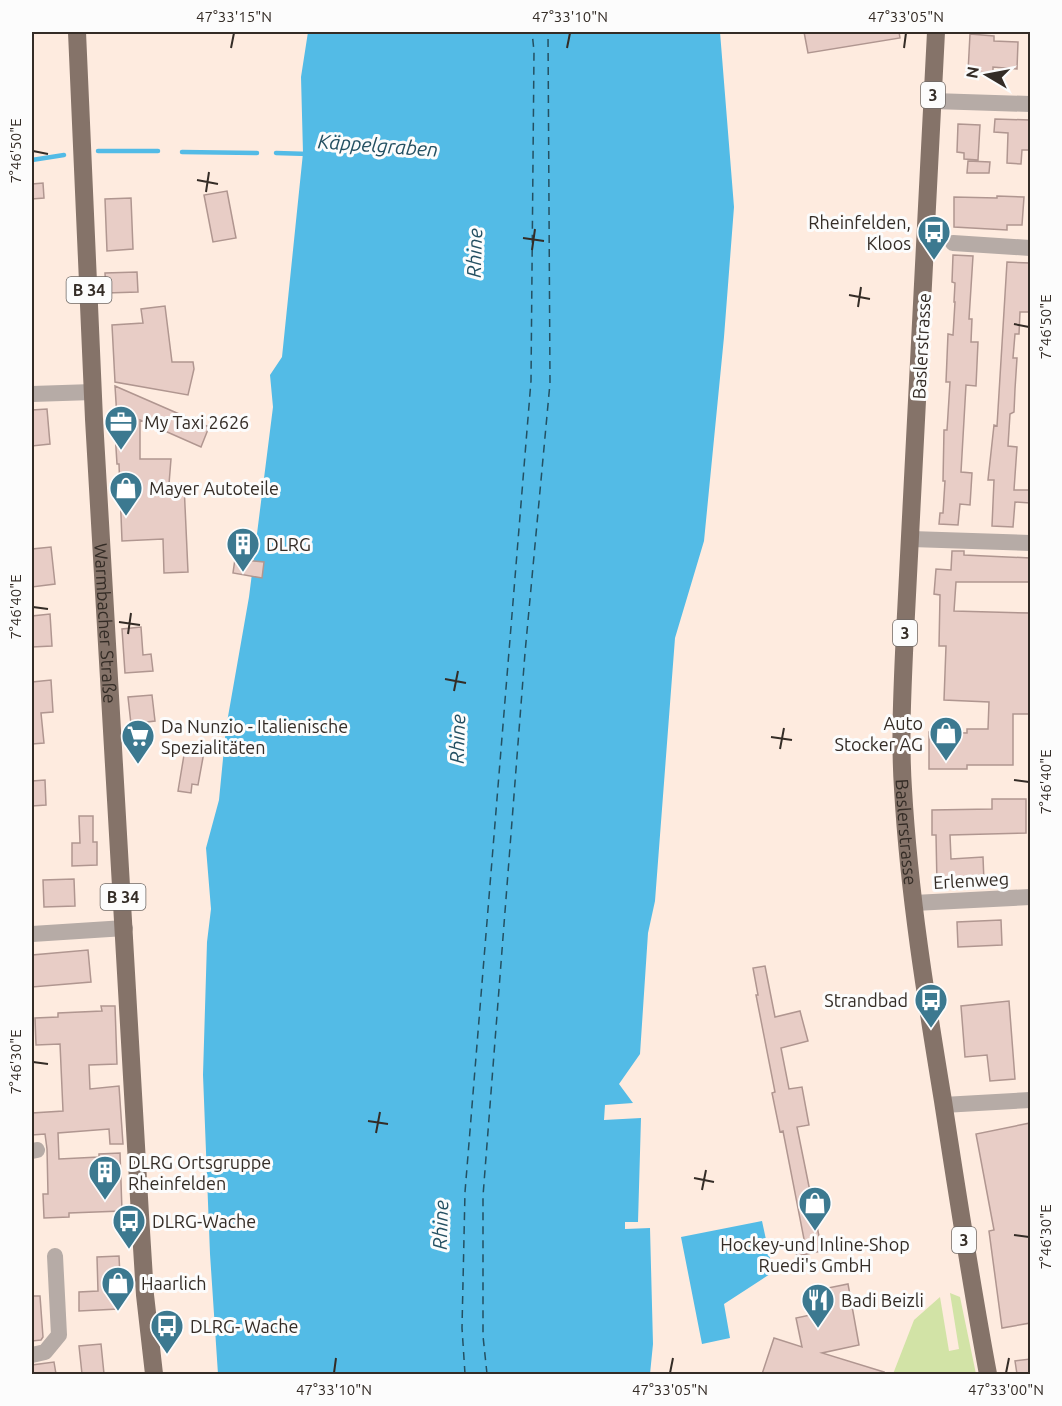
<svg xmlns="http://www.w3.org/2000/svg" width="1062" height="1406" viewBox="0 0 1062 1406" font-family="Ubuntu,sans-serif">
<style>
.green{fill:#d2e3a6}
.water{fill:#53bbe6}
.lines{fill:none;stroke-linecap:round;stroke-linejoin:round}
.stream{stroke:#53bbe6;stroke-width:4.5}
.ferry{stroke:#245062;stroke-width:1.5;stroke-dasharray:8 6;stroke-linecap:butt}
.building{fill:#e8cdc6;stroke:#b09690;stroke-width:1.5}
.minor{stroke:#b6aba6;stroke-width:16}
.major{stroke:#857369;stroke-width:18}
.ticks{fill:none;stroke:#342c26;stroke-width:2}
.labels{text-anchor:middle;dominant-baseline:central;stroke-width:6;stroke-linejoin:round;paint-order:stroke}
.shield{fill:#fcfcfc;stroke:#706a66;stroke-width:1.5}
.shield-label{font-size:16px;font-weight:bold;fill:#342c26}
.poi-label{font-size:18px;fill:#342c26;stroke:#fcfcfc;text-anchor:start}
.street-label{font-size:18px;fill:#342c26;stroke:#fcfcfc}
.water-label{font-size:20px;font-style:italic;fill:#245062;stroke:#fcfcfc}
.neatline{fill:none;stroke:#342c26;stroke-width:2}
.ticks-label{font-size:15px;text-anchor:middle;fill:#342c26}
</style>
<rect width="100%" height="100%" fill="#feebdf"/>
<!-- green -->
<path class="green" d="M950,1293l10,4 16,77h-83l21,-54 26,-23 9,54 10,-2z"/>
<!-- water -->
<path class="water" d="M308,32h412l14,175 -10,130 -20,204 -29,97 -20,263 -7,32 -8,121 -21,30 14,19 -28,2 -1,15 37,-2 -3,104h-13v7l25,-1 3,116 -3,30h-432l-8,-120 -7,-179 4,-133 4,-33 -5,-61 13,-48 7,-72 23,-131 24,-190 -3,-32 12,-18 21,-204 -2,-76z
M762,1221l11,51 -49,32 6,34 -28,6 -21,-107z"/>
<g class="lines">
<!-- stream -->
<path class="stream" d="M98,151h60
M182,152l75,1
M276,153l33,1
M32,160l32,-5"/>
<!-- ferry -->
<path class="ferry" d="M465,1374l-3,-46 3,-136 66,-811 3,-330 -2,-19
M487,1374l-4,-38v-140l42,-543 25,-270 -2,-351"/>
</g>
<!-- building -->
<path class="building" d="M804,32h95l1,6 -92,15z
M970,34l24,2v5l24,1 -1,27 -24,-2v6l-25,-1z
M995,119l35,1v30h-8l-1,14 -14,-1 1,-30 -14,-1z
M958,124l22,1 -2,35 -14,-1v-6l-7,-1z
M968,161l22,1 -1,11h-22z
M43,183l1,15 -12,1v-15z
M227,191l9,47 -23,4 -9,-47z
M997,196l27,1 -2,28h-15v5l-53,-3v-30l43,1z
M131,198l2,51 -26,2 -2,-52z
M953,255l20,1 -4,63h3l-1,23h7l-2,44 -10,-1 -5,87 11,1 -2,32 -10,-1 -2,21 -19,-1 1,-11h3l2,-32h-2l1,-51h3l3,-48h-4l2,-48 5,1 2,-33h-1l1,-19 -3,-1z
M1007,262l23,1v49h-10l-1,22h-4l-2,24h4l-2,31 -1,23 -4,2 -2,32 9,1 -3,43h16v13l-15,-1 -2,25 -21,-1 2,-46h-6l6,-55 3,1z
M137,272l1,20 -32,1 -1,-20z
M165,306l7,56h21l1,7 -6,26 -73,-13 -3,-57 31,-2 -2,-14z
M115,386l94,41 -8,20 -61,-27v39h31l-2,25h15l4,88 -24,1 -1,-34 -41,2 -3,-77h-2l-2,-32 3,2z
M47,409l3,35 -18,2v-36z
M51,547l4,37 -23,3v-38z
M952,551h12v4l66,3v24h-74l-2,29 76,2v101h-17v51h-46v4h-38v-37l38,1v-4h21l1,-27 -45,-2 2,-54h-7l1,-51 -6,-1 2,-25 15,1z
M235,559l29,3 -2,16 -29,-5z
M50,614l2,32 -20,1v-31z
M141,627l2,28 8,-1 2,17 -28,2 -3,-44z
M51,680l2,32 -12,1 3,30 -12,1v-62z
M152,695l3,26 -24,3 -3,-27z
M185,749l19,3 -6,33 -6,-1 -1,9 -13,-2z
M45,780l1,25 -14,1v-25z
M992,799h34v34l-76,2 1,24 32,-2 1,25 -47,3 -1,-50h-4v-25l60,-1z
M79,816h14v26h4v23l-25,1v-23h8z
M74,879l1,27 -31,1 -1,-27z
M1001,920l1,25 -44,2 -1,-25z
M88,950l3,32 -59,5v-32z
M765,966l10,51 25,-6 8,30 -27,7 8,41 13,-2 7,38 -12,2 25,124 -25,5 -3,-12 10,-5 -21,-108 -3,1 -8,-39 3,-1 -19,-97h2l-5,-27z
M1009,1001l6,78 -25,2 -3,-26 -22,2 -4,-51z
M101,1006h14l2,58 -28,1 1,24 29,-3 4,58h-13l-1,-15 -51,4 1,26 40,-2v-3l21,-1 2,58 -53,2v4l-25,1 -1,-24h5l-1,-45 -2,-15 -13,1v-22l31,-2 -3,-67 -24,1 -1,-27 23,-1v-4l44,-2z
M1030,1123v200l-28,5 -13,-97 5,-1 -18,-96z
M119,1256l2,42h-3v11l-39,2v-19l19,-1 -1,-34z
M848,1284l11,61 -37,8 62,19 -1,2h-121l12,-36 28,9 -6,-29 33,-7 -4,-20 4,-1 -1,-2z
M32,1296h8l3,41 -2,3 -9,1z
M101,1344l3,30h-22l-3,-28z
M1030,1359v15h-13l-2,-13z
M54,1362l2,12h-24v-9z"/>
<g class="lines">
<!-- minor -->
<path class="minor" d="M933,101l97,3
M953,243l77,5
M32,394l61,-2
M911,539l119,4
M914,903l116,-6
M32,934l93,-6
M943,1105l87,-5
M32,1151l5,-1
M32,1355l13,-3 14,-17 -4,-79"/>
<!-- major -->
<g class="major">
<path id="s1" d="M77,32l17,387 46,796 5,80 9,79"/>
<path id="s2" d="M936,32l-32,621c-2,46 -4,91 -1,136 6,105 23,209 40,312 14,91 28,183 45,273"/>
</g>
</g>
<!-- ticks -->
<path class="ticks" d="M231,48l3,-15M567,48l3,-15M904,48l2,-15M33,151l15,3M197,180l21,4M206,192l3,-20M523,238l21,3M532,250l3,-21M849,295l21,4M858,307l3,-20M1014,324l15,3M33,607l15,2M119,622l21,3M128,634l3,-21M445,679l21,4M454,691l4,-20M771,737l21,3M780,749l4,-21M1014,780l15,2M33,1062l15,2M368,1121l20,3M376,1133l4,-21M694,1178l20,4M702,1190l4,-20M1014,1235l15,2M334,1373l2,-15M670,1373l3,-15M1006,1373l3,-15"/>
<!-- icons -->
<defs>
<g id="bus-pin" transform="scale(1.725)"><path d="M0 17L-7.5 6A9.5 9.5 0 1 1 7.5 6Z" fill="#3c7990" stroke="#fcfcfc"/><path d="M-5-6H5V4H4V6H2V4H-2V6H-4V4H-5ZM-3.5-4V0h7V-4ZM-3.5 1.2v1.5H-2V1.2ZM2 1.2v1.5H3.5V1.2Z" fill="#fff"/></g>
<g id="office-pin" transform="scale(1.725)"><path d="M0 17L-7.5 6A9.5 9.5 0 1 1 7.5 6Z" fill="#3c7990" stroke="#fcfcfc"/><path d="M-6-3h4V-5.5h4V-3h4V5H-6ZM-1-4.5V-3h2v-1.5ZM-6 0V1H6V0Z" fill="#fff"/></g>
<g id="shop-pin" transform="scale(1.725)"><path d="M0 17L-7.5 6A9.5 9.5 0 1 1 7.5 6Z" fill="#3c7990" stroke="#fcfcfc"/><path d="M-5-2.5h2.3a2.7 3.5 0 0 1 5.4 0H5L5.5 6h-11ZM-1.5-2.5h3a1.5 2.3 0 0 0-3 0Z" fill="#fff"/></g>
<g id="building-pin" transform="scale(1.725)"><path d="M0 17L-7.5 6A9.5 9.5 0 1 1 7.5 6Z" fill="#3c7990" stroke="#fcfcfc"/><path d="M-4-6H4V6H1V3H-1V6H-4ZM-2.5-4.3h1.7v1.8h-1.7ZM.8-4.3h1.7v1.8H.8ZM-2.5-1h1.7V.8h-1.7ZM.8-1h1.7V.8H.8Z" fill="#fff"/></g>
<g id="supermarket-pin" transform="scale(1.725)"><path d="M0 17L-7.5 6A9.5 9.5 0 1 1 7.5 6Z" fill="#3c7990" stroke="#fcfcfc"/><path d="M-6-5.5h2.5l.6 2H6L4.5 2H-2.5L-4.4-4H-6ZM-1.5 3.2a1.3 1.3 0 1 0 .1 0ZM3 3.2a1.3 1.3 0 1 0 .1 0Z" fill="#fff"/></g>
<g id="restaurant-pin" transform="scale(1.725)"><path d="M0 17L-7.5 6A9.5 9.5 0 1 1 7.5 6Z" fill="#3c7990" stroke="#fcfcfc"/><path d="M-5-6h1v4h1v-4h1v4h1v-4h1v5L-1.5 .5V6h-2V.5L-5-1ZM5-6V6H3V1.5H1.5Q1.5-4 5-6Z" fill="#fff"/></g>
</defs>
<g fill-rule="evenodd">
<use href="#bus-pin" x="934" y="232"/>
<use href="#office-pin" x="121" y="422"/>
<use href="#shop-pin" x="126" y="488"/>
<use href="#building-pin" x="243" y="544"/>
<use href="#shop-pin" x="946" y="733"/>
<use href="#supermarket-pin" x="138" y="736"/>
<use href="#bus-pin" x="931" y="1000"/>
<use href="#building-pin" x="105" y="1172"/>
<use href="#shop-pin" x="815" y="1203"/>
<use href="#bus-pin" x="129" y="1221"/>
<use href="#shop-pin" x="118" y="1283"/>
<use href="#restaurant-pin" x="818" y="1300"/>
<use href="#bus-pin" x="167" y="1326"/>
</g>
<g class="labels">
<!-- shield labels -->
<g class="shield">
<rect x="921" y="82" width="24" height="26" rx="4.5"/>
<rect x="66.5" y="277" width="45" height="26" rx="4.5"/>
<rect x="893" y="620" width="24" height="26" rx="4.5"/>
<rect x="100.5" y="884" width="45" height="26" rx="4.5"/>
<rect x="952" y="1227" width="24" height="26" rx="4.5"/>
</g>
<g class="shield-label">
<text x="933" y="95">3</text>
<text x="89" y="290">B 34</text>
<text x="905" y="633">3</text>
<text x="123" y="897">B 34</text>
<text x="964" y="1240">3</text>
</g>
<!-- poi labels -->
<g class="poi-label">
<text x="911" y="222" text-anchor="end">Rheinfelden,<tspan x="911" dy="21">Kloos</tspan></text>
<text x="144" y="422">My Taxi 2626</text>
<text x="149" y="488">Mayer Autoteile</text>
<text x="266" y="544">DLRG</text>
<text x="923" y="723" text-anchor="end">Auto<tspan x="923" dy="21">Stocker AG</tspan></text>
<text x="161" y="726">Da Nunzio - Italienische<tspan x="161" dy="21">Spezialitäten</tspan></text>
<text x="908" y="1000" text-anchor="end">Strandbad</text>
<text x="128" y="1162">DLRG Ortsgruppe<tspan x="128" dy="21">Rheinfelden</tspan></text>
<text x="152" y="1221">DLRG-Wache</text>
<text x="815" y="1244" text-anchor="middle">Hockey-und Inline-Shop<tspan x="815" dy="21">Ruedi's GmbH</tspan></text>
<text x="141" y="1283">Haarlich</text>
<text x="841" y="1300">Badi Beizli</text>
<text x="190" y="1326">DLRG- Wache</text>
</g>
<!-- street labels -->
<g class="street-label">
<text transform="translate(921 346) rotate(-87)">Baslerstrasse</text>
<text stroke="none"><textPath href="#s1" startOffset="592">Warmbacher Straße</textPath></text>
<text stroke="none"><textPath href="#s2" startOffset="801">Baslerstrasse</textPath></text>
<text transform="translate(971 880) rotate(-3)">Erlenweg</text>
</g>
<!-- water labels -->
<g class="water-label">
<text transform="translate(378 145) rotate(4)">Käppelgraben</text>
<text transform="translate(474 253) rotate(-88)">Rhine</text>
<text transform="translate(457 739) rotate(-88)">Rhine</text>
<text transform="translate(440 1225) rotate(-88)">Rhine</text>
</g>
</g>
<!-- border -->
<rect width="1062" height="1406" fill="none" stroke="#fcfcfc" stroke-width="66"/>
<!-- north arrow -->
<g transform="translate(987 75) rotate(280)" stroke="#fcfcfc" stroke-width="4.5" paint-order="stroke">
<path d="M0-4.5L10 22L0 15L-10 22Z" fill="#342c26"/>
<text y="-9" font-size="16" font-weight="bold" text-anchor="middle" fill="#342c26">N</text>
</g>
<rect x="33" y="33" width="996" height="1340" class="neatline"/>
<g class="ticks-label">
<text x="234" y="22">47°33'15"N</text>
<text x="570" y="22">47°33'10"N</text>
<text x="906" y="22">47°33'05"N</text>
<text transform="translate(16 151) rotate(-90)" y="5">7°46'50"E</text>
<text transform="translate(1046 327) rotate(-90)" y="5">7°46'50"E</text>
<text transform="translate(16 607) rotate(-90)" y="5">7°46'40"E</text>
<text transform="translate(1046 782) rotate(-90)" y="5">7°46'40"E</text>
<text transform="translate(16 1062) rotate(-90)" y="5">7°46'30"E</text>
<text transform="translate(1046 1237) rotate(-90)" y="5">7°46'30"E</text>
<text x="334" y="1395">47°33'10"N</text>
<text x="670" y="1395">47°33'05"N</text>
<text x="1006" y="1395">47°33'00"N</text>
</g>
</svg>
